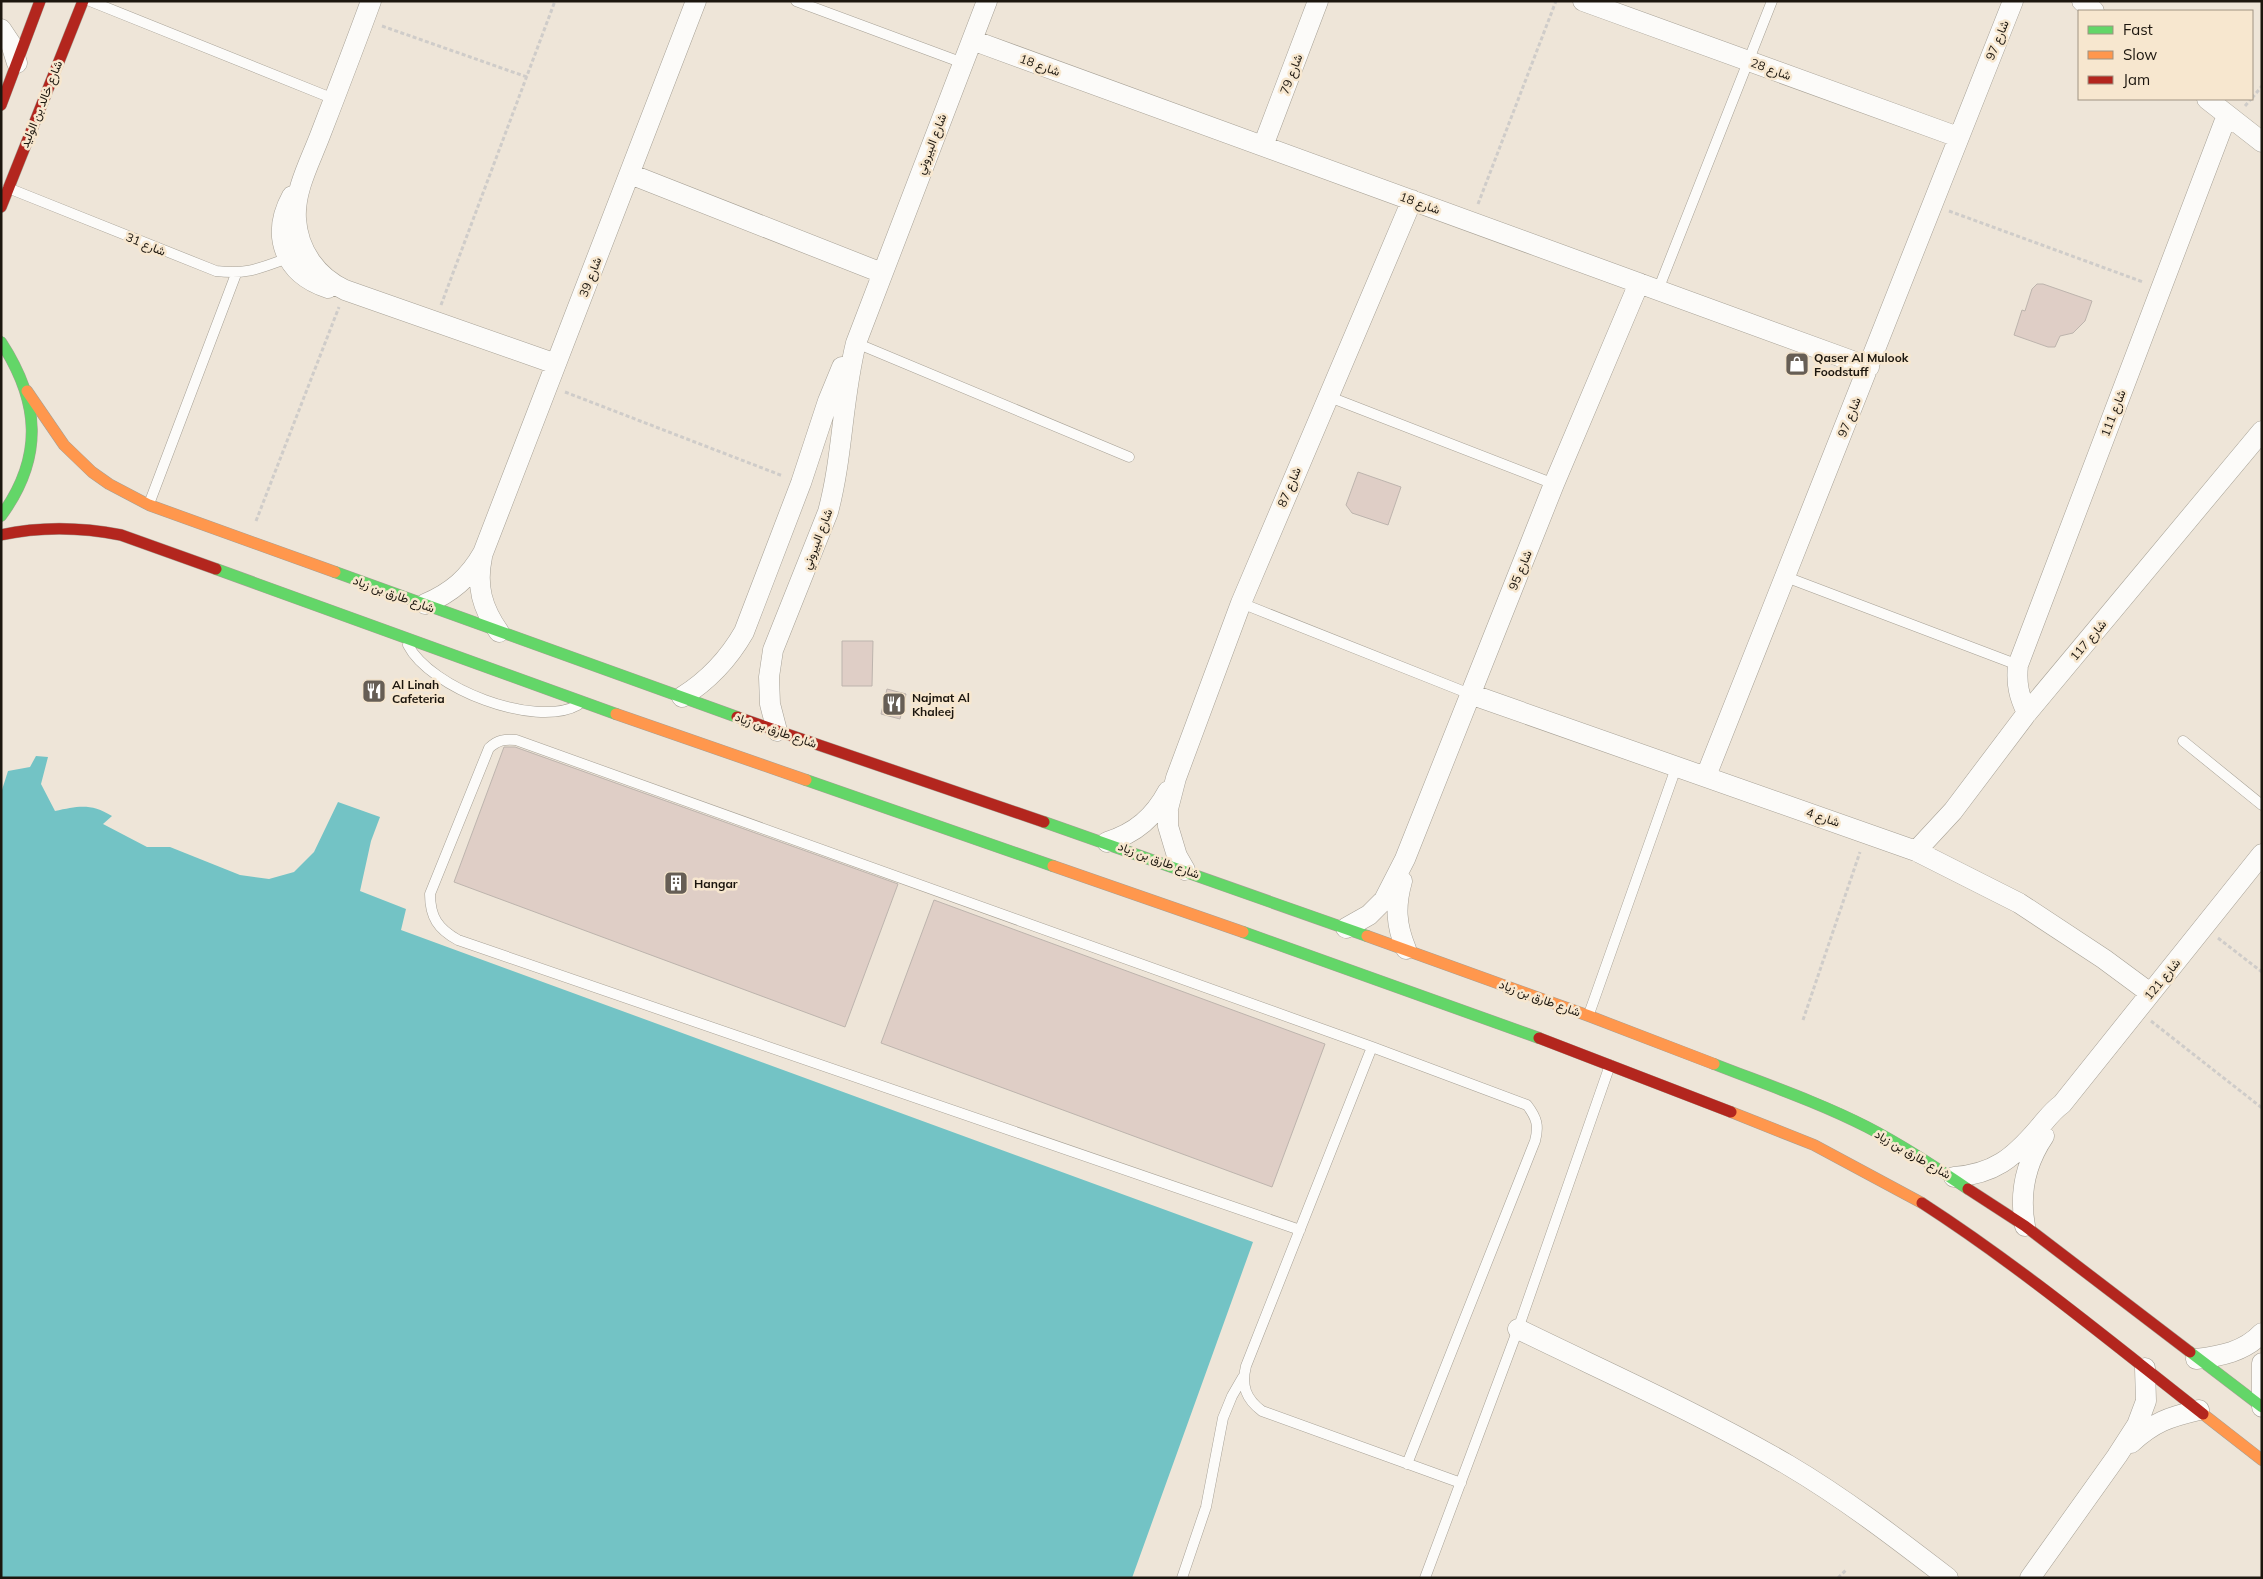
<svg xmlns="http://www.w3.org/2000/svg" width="2263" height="1579" viewBox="0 0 2263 1579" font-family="Mulish,Vazirmatn,sans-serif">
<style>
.water{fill:#73c3c5}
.building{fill:#dfcec6;stroke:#bdb4ad}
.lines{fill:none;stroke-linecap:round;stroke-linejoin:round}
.lane-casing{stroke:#a6a095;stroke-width:11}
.street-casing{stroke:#a6a095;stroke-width:21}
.fast-casing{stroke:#a6a095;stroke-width:12}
.slow-casing{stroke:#a6a095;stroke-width:12}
.jam-casing{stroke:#a6a095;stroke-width:12}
.path{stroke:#cfccc9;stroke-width:3;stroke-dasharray:4 2.5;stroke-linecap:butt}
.lane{stroke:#fcfbf9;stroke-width:10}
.street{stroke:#fcfbf9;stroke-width:20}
.fast{stroke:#63d668;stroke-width:11}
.slow{stroke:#ff974d;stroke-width:11}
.jam{stroke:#b3261e;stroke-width:11}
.labels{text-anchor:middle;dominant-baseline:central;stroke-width:5;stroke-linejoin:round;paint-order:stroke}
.street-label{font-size:12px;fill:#1c160e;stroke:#f7e7cf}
.poi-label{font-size:12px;font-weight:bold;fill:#1c160e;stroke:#f7e7cf;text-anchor:start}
</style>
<rect width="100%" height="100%" fill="#eee5d8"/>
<!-- water -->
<path class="water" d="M36,756l12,1 -7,27 14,27c23,-5 36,-8 57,5l-9,8 44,23h23l70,28 29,4 25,-7 20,-20 24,-50 42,15 -9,24 -11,50 46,18 -5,21 852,312 -121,336h-1131v-785l7,-22 22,-4z"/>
<!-- building -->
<path class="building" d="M2037,284h6l49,17 -7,20 -12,12 -13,3 -5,11h-7l-34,-12 8,-25 3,1 7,-22z
M1358,472l43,15 -13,38 -36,-12 -6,-8z
M842,641h31l-1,45h-30z
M887,689l19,5 -6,25 -19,-5z
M504,747h11l383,137 -53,143 -391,-145z
M934,900l391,144 -53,143 -391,-144z"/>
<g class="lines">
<!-- lane casing -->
<g class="lane-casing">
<path id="lane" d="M90,1l244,98
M796,1l167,62
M8,188l208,83c31,4 44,-3 72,-13
M1658,290l114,-289
M856,343l273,114
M1327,396l227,88
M149,504l87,-230
M1786,577l232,88
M1241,603l229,91
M408,645c22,43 127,84 170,60
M2183,741l79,64
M1589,1014l88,-249
M1372,1047l-126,319c-5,20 0,33 16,45l199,72
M1300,1230l-842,-290c-20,-11 -28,-23 -28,-46l59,-146c9,-8 15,-9 27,-8l856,307 155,58c10,13 12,21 8,36l-128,323
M1182,1578l24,-71 17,-89 9,-22 11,-19
M1425,1578l93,-249 92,-264"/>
</g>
<!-- street casing -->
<g class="street-casing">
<path id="street" d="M371,1c-16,44 -33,88 -50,132 -10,27 -27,57 -25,86 2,32 21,58 49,71l211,74
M1583,1l375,136
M2082,1l12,10
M1,29l10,15 6,19
M972,40l897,327
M2207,99l55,43
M1263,146l55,-145
M630,174l252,99
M292,196c-22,40 -7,78 36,92
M482,557c-6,29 0,51 17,75
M425,604c26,-11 44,-26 58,-51l213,-552
M1470,694l446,157 103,52 85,56 46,34
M682,697c27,-17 46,-37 62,-65l57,-149 27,-82 14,-34
M2027,713c-8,-17 -11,-29 -9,-48l209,-550
M777,731l-7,-27 -1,-27 4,-27 55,-138c15,-56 14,-113 28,-169l131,-342
M1706,776l307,-775
M1107,842c29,-9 47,-25 61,-51
M1916,851l37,-40 74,-98 235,-282
M1185,870l-8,-14 -9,-30v-17l8,-31 65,-175 171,-403
M1402,881c-7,25 -6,44 4,68
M1346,928l23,-13 15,-15 21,-41 149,-375 85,-201
M1954,1177c40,-3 59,-19 84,-48 8,-9 14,-18 24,-25l200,-250
M2025,1226c-6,-33 0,-62 19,-90
M1518,1329c90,44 183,85 270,136 56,33 108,73 160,113
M2196,1359c25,-3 48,-7 66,-26
M2262,1407v-44
M2131,1443c23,-21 38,-26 68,-33
M2030,1578l87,-122 20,-31 9,-24 -1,-33"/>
</g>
<!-- fast casing -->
<g class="fast-casing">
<path id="fast" d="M1,342c39,60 43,115 0,174
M216,569l400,145
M335,572l402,145
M806,780l247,86
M1044,822l323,114
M1243,932l296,106
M1714,1064c51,20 104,38 153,63 35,18 68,40 101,62
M2190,1352l72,55"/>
</g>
<!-- slow casing -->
<g class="slow-casing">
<path id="slow" d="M27,391l37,54 28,27 17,12 40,21 186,67
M616,714l190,66
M1053,866l190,66
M1367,936l222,80 125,48
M1731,1112l83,33 108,58
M2203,1414l59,46"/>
</g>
<!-- jam casing -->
<g class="jam-casing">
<path id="jam" d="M1,105l39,-104
M1,207l82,-206
M1,535c41,-9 79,-8 120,0l95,34
M737,717l307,105
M1539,1038l192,74
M1968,1189l57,37 165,126
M1922,1203c99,64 189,139 281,211"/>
</g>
<!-- path -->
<path class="path" d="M382,26l145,51
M2252,98l10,-12
M2245,106l6,-7
M1478,204l78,-203
M1949,211l194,71
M441,305l114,-304
M565,392l218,84
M256,521l83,-214
M2218,938l44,34
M1803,1020l57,-168
M2151,1021l111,87
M1838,1578l8,-8"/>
<!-- lane -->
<use href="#lane" class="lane"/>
<!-- street -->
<use href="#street" class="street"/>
<!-- fast -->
<use href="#fast" class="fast"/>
<!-- slow -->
<use href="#slow" class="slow"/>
<!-- jam -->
<use href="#jam" class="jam"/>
</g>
<!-- icons -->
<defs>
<g id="shop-square" transform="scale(1.25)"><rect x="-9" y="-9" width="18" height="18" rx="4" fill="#665e55" stroke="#f7e7cf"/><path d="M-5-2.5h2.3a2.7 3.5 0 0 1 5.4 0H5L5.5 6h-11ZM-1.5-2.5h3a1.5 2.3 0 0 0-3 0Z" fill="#fff"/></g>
<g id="restaurant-square" transform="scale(1.25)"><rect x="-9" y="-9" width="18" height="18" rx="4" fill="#665e55" stroke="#f7e7cf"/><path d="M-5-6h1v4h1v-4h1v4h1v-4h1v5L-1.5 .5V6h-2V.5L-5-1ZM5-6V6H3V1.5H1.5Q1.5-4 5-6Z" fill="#fff"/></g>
<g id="building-square" transform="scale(1.25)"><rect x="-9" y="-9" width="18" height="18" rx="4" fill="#665e55" stroke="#f7e7cf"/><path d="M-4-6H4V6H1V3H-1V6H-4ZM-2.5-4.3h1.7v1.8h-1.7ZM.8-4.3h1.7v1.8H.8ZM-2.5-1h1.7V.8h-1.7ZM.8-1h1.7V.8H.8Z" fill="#fff"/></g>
</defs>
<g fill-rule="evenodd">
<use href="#shop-square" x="1797" y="364"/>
<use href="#restaurant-square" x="374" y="691"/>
<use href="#restaurant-square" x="894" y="704"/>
<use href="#building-square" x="676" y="883"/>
</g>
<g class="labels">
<!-- street labels -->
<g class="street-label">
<text transform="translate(1997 40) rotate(-68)">شارع 97</text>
<text transform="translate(1040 65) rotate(20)">شارع 18</text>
<text transform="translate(1771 69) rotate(20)">شارع 28</text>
<text transform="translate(1291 74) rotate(-69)">شارع 79</text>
<text transform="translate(41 104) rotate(-68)">شارع خالد بن الوليد</text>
<text transform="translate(931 144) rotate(-69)">شارع البيروني</text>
<text transform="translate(1420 203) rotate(20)">شارع 18</text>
<text transform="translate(146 244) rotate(22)">شارع 31</text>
<text transform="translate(590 277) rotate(-69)">شارع 39</text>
<text transform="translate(2113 413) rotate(-69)">شارع 111</text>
<text transform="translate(1849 417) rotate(-68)">شارع 97</text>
<text transform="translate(1289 487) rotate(-67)">شارع 87</text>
<text transform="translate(817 539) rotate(-69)">شارع البيروني</text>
<text transform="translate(1520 570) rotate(-68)">شارع 95</text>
<text transform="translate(394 594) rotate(20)">شارع طارق بن زياد</text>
<text transform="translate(2088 640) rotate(-50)">شارع 117</text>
<text transform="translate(776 730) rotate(19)">شارع طارق بن زياد</text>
<text transform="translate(1823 817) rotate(19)">شارع 4</text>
<text transform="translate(1159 860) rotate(20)">شارع طارق بن زياد</text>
<text transform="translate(2162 979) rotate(-51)">شارع 121</text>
<text transform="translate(1540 998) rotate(20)">شارع طارق بن زياد</text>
<text transform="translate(1913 1154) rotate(30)">شارع طارق بن زياد</text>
</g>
<!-- poi labels -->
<g class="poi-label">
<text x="1814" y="357">Qaser Al Mulook<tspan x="1814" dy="14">Foodstuff</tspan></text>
<text x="392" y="684">Al Linah<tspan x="392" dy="14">Cafeteria</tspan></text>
<text x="912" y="697">Najmat Al<tspan x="912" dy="14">Khaleej</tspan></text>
<text x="694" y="883">Hangar</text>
</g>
</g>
<!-- border -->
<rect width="2263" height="1579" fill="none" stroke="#1c160e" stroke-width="5"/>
<!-- legend -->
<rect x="2078" y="10" width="175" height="90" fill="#f7e7cf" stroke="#9f9382"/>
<rect x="2088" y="26" width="25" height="8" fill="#63d668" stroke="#9f9382"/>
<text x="2123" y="35" font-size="15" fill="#1c160e">Fast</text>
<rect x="2088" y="51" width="25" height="8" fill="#ff974d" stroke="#9f9382"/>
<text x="2123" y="60" font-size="15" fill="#1c160e">Slow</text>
<rect x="2088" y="76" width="25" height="8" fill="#b3261e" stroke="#9f9382"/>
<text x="2123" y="85" font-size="15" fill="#1c160e">Jam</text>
</svg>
